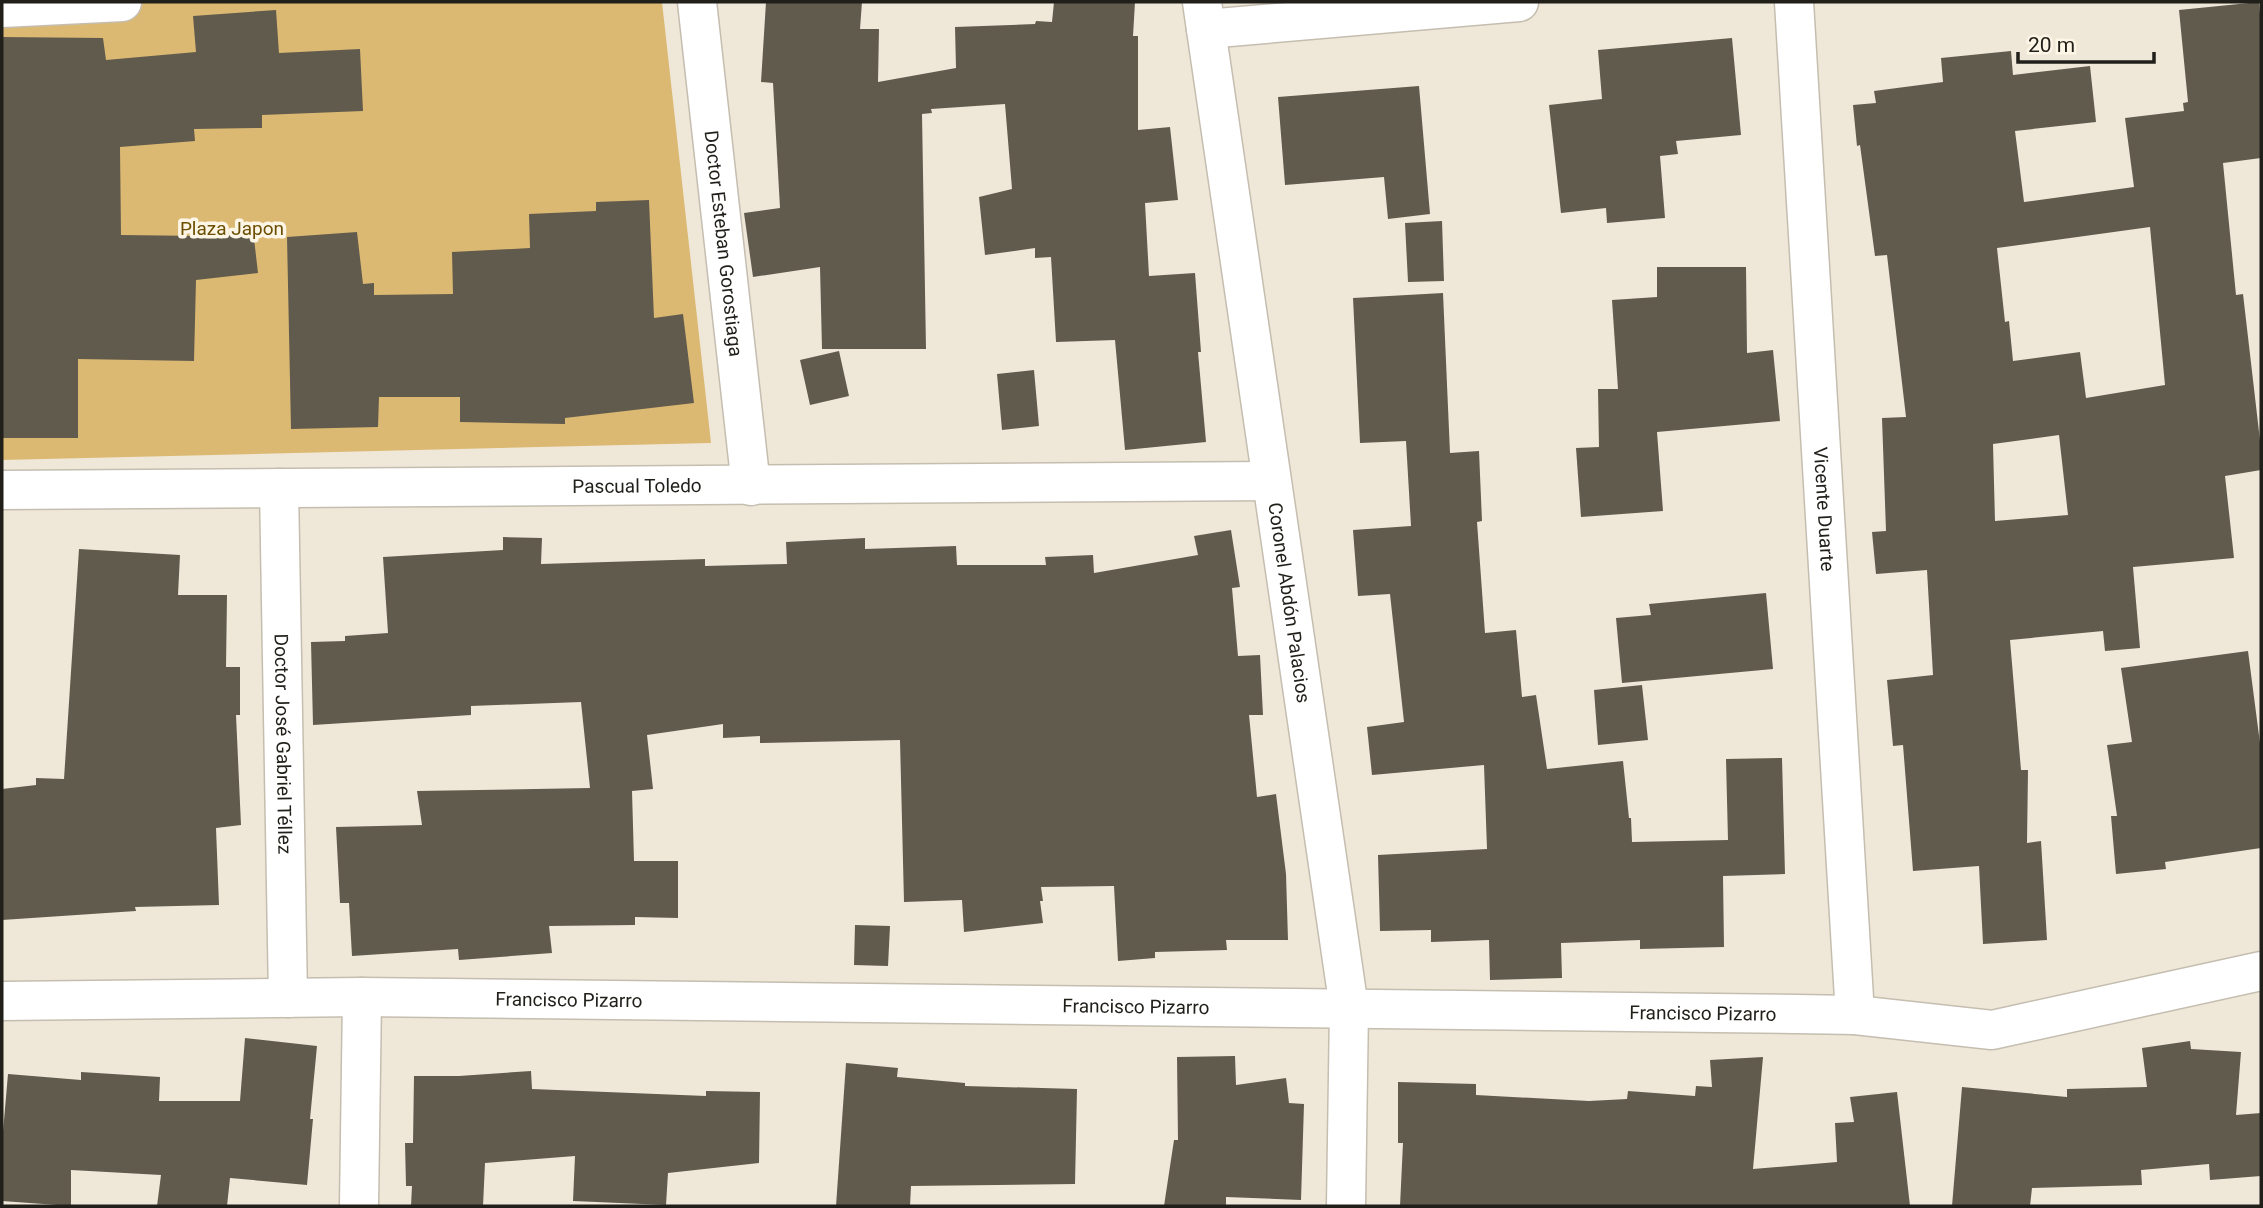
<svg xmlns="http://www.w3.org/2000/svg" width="2263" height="1208" viewBox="0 0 2263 1208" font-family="Roboto,sans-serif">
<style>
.green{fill:#dcb973}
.building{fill:#615b4e;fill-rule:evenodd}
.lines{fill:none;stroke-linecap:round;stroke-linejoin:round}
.street-casing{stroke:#c5beb0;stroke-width:41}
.secondary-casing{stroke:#c5beb0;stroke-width:41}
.street{stroke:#fff;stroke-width:38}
.secondary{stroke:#fff;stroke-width:38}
.labels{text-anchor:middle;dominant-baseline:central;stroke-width:7;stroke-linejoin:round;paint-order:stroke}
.park-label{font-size:19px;fill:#6c4f03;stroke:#fdf5e6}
.street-label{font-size:19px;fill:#211f1a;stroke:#fdf5e6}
</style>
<rect width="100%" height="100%" fill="#efe8d9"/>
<!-- green -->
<path class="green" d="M2,2h660l49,441 -709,17z"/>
<!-- building -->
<path class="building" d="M766,2h96l-2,27h19l-1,53 78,-14 -1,-41 80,-3 1,-3 16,1 2,-20h81l-2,34h5v94l32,-3 8,73 -33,3 4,73 46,-3 6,79h-3l8,90 -81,8 -10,-110 -59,2 -5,-85 -16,1v-10l-50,7 -6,-58 33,-8 -7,-85 -74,5 1,4 -10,1 4,235h-104l-2,-82 -67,10 -9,-64 36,-5 -7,-125 -12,-1z
M2259,2l2,23v133l-38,5 13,132 7,-1 18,155v21l-36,6 9,82 -101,9 7,81 -35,3 -2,-20 -93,9 11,130h7l-1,73 14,-2 6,99 -64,4 -4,-78 -66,5 -10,-126 -10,1 -6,-66 46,-5 -6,-105 -51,4 -4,-42 14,-1 -4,-113 24,-1 -19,-162 -12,1 -15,-111 -3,1 -4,-41 23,-2 -2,-12 69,-9 -2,-24 70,-7 2,24 77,-9 6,56 -81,9 9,71 110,-15 -9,-69 59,-7 -1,-8 5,-1 -9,-92zM2150,227l15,158 -79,13 -6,-46 -67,9 -4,-40 -4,1 -8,-74zM2059,435l9,80 -73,6 -2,-77z
M276,10l3,43 81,-4 3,62 -101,4v13l-68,1 1,12 -75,6 1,88 82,1 50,-6 5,43 -62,7 -2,81 -116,-2v79h-76v-401l101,1 3,22 90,-8 -3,-36z
M1732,38l9,97 -65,6 2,13 -18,2 5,62 -58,5 -1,-15 -45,5 -12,-108 53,-6 -4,-49z
M1419,86l11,128 -42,5 -4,-42 -99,8 -7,-88z
M649,200l5,118 29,-4 11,89 -129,15v6l-105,-2v-25h-81l-1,30 -87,2 -4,-192 70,-5 6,52 11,-1v12l79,-1 -1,-42 78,-4 -1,-34 67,-3v-9z
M1442,221l2,60 -36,1 -3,-59z
M1657,267h89l1,86 26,-3 7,71 -123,11 6,79 -82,6 -5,-69 23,-1 -1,-58h20l-6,-89 45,-3z
M1443,293l7,160 29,-2 3,70 -5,1 8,111 31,-3 6,67 14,-2 11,74 76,-8 6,57h2l1,24 96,-2 -2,-81 56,-1 3,116 -62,2 1,71 -84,2v-9l-79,3 1,35 -72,2 -1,-40 -58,2v-12l-51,1 -2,-76 109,-6 -3,-84 -112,10 -5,-48 37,-5 -14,-128 -32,2 -5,-66 58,-4 -5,-85 -46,2 -7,-145z
M839,351l10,45 -39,9 -10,-45z
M1034,370l5,56 -37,4 -5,-56z
M1231,530l9,57 -8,1 6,68 22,-1 3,60h-14l8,82 19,-3 10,80 2,66h-62l1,10 -72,2v6l-37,3 -4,-75 -73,1 2,14h-3l3,22 -79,9 -2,-32 -58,2 -4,-162 -140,3v-7l-37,2v-14l-76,11 6,54 -21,2 2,70h44v57l-43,-1v8l-86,1 3,27 -93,7 -1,-11 -106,7 -3,-53h-9l-4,-76 86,-2 -5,-34 173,-3 -9,-86 -110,4v9l-158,10 -2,-83 34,-1v-5l43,-3 -5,-76 120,-7v-13l39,1 -1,26 164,-5v7l82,-2 -1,-22 79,-4v11l91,-3 1,19h89l-1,-8 48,-2 1,18 104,-18 -4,-19z
M79,549l101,6 -2,40h49l-1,72h14v48h-4l5,110 -25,3 3,77 -84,2 1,4 -134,9v-131l34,-4v-7l28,1z
M1766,593l7,76 -151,14 -6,-65 35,-3 -2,-11z
M2248,651l13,100v97l-96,14 1,7 -50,5 -5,-58h6l-10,-71 25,-3 -11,-74z
M1642,685l6,55 -50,5 -4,-55z
M855,925l35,1 -2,40 -34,-1z
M245,1038l72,8 -7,73h3l-6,66 -77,-7 -3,28h-70l4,-31 -90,-5v36l-69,-5v-58l6,-69 73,6v-8l79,5 -1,24h81z
M2190,1041l1,8 50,3 -5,63 25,-2v63l-51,4 -1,-16 -68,6 1,15 -110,3 -2,18h-78l10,-119 105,10v-8l80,-2 -5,-39z
M1235,1056l1,29 50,-7 3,25 15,1 -3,96 -75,-3v9h-62l10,-66h4l-1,-83z
M1763,1057l-10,112 84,-7 -2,-39 19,-1 -4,-25 47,-5 13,114h-510l3,-63h-5v-61l78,2v11l113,6 38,-2 1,-8 67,5 1,-10 16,1 -2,-27z
M846,1063l52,5 -1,9 68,6v3l112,3 -2,95 -164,2 -1,20h-74z
M531,1071l1,18 174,7v-5l54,1 -1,71 -91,10 -2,32 -93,-4 2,-45 -90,7 -2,43h-72l1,-20h-6l-1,-43h8l1,-67h45z"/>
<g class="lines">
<!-- street casing -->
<g class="street-casing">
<g id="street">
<path id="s1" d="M697,2l54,484"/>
<path id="s2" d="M1202,2l147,1006 -3,198"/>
<path id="s3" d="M1794,2l61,1013"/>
<path d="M2,8l120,-6"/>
<path d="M1206,29l313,-27"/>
<path id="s4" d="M279,488l9,510"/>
<path id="s5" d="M2,490l1269,-9"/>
<path d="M359,1206l3,-209"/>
</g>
</g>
<!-- secondary casing -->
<g class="secondary-casing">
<g id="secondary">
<path id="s6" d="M2,1001l360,-4 1434,17 59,1 137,15 269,-59"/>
</g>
</g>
<!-- street -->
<use href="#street" class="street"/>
<!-- secondary -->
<use href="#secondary" class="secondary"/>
</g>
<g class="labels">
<!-- park labels -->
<g class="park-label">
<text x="232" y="228">Plaza Japon</text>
</g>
<!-- street labels -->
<g class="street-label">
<text stroke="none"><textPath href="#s1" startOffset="243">Doctor Esteban Gorostiaga</textPath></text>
<text stroke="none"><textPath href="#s5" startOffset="635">Pascual Toledo</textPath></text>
<text stroke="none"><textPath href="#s3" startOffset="508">Vicente Duarte</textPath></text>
<text stroke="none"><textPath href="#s2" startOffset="607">Coronel Abdón Palacios</textPath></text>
<text stroke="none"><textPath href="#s4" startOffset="256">Doctor José Gabriel Téllez</textPath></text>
<text stroke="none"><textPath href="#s6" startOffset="567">Francisco Pizarro</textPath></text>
<text stroke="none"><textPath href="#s6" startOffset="1134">Francisco Pizarro</textPath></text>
<text stroke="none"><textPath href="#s6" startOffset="1701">Francisco Pizarro</textPath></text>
</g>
</g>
<!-- border -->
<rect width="2263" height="1208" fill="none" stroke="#211f1a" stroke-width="7"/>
<!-- scale -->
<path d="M2018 52v10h136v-10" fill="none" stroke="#211f1a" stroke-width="3.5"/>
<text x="2028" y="52" font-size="21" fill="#211f1a" stroke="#fdf5e6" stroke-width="5" paint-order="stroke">20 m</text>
</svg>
